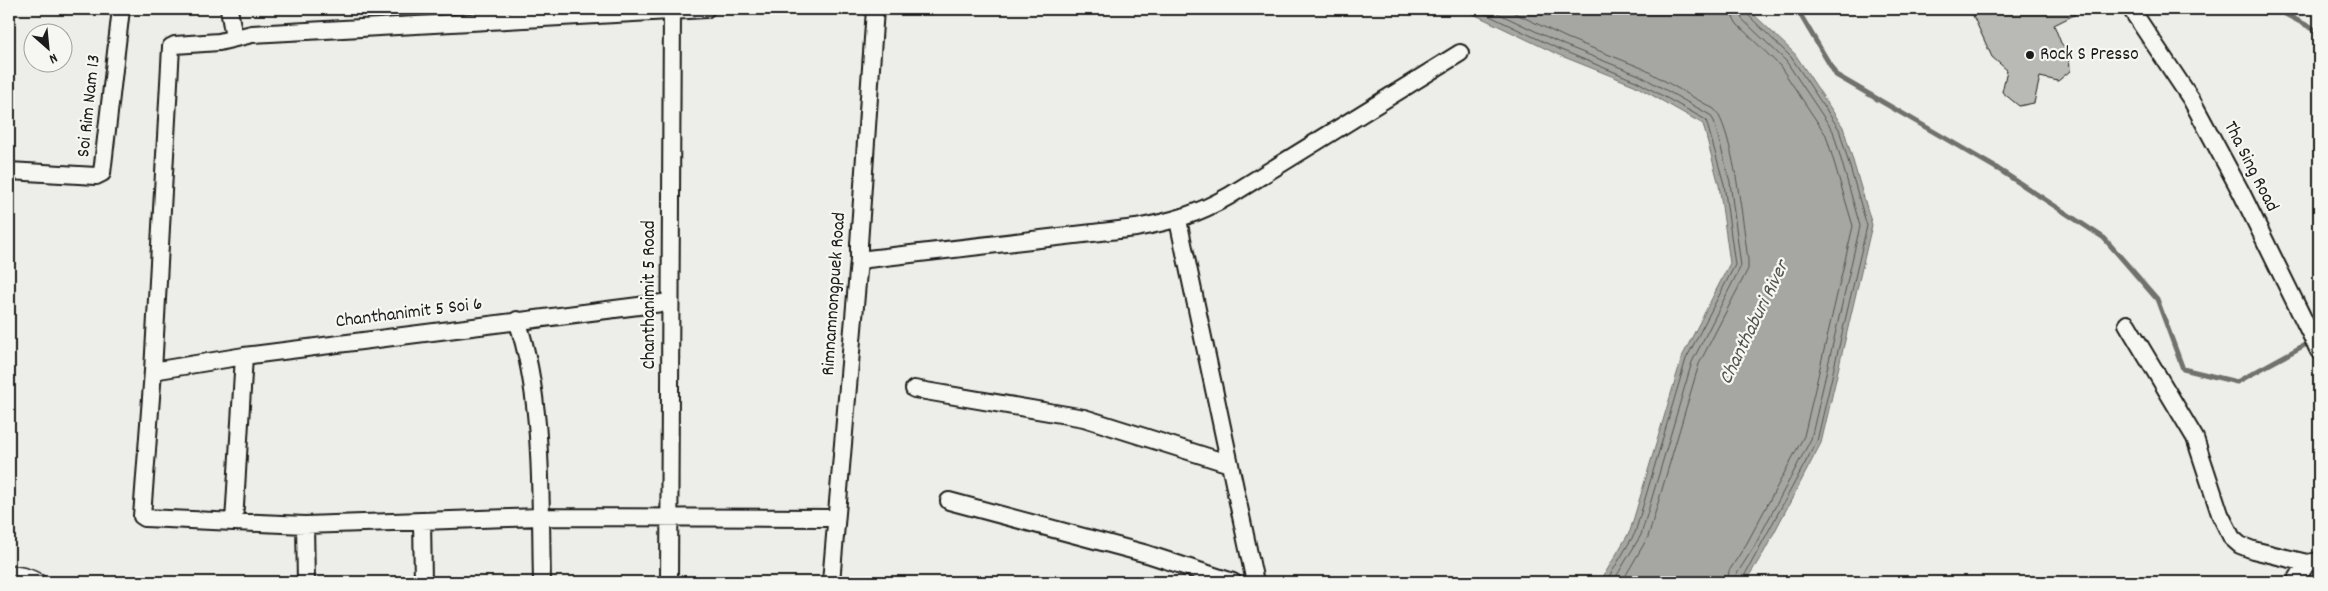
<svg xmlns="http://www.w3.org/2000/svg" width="2328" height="591" viewBox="0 0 2328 591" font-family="Dekko,sans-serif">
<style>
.water{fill:#a6a6a3;stroke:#6f6f6d}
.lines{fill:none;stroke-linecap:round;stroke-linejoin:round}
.shore{stroke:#535352;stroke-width:1}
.stream{stroke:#6f6f6d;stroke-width:5}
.building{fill:#b9b9b6;stroke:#1c1c1c}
.lane-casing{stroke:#1c1c1c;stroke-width:12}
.street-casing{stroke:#1c1c1c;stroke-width:20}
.lane{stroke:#f6f6f2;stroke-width:9}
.street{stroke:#f6f6f2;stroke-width:16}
.poi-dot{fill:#1c1c1c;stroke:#f6f6f2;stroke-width:2}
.labels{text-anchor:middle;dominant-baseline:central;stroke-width:4.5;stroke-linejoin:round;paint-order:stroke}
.poi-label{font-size:19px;fill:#1c1c1c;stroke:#f6f6f2;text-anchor:start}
.street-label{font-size:19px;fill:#1c1c1c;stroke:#f6f6f2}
.water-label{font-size:20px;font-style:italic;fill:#535352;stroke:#f6f6f2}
</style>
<rect width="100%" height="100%" fill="#edede9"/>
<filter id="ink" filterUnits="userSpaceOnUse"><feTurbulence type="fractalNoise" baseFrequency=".02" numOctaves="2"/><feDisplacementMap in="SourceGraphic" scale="10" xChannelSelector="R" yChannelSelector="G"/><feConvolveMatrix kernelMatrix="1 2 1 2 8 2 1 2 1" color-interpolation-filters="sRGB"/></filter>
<g filter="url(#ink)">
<!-- water -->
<path class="water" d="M1463,9h285l47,45 48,73 29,98 -51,218 -57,109 -19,30h-145l30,-51 52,-174 48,-94 -11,-78 -16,-61 -69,-39 -75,-30z"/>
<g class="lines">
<!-- shore -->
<path class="shore" d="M1475,9l86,41 75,31 70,39 18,64 11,81 -49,94 -51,174 -29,49
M1489,9l75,36 75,30 71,40 4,6 16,61 11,84 -49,96 -51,173 -28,47
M1506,9l61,29 75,30 72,41c19,18 30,122 34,151v9l-49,95 -51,173 -26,45
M1727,582l2,-11 18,-28 57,-107 49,-210 -27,-91 -46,-69 -43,-42 -4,-7 -2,-8
M1734,582l2,-7 18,-28 57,-108 49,-213 -27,-95 -47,-70 -44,-42 -3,-10
M1741,582l76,-141 50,-215 -28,-97 -48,-72 -44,-43 -2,-5"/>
<!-- stream -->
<path class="stream" d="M1797,9l39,66 162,94 106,69 53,61 26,70 54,13 75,-41
M2276,9l43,23"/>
</g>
<!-- building -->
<path class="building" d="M1970,9h116l-32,16 7,18 8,9 1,19 -12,10 -18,-4 -6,26 -15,3 -17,-14 5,-22 -15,-13z"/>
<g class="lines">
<!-- lane casing -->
<g class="lane-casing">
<path id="lane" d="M9,571c12,0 25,3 34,11"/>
</g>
<!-- street casing -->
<g class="street-casing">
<path id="street" d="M229,9l5,29
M706,9l-454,25 -33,8 -44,3 -4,2 -18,324 -11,145 3,2 160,7 235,-8 295,1
M2131,9l60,90 50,93 78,159
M9,171l87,5 6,-3 19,-164
M1178,220l77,362
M859,260l277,-32c37,-7 60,-13 93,-32l231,-143
M517,320c27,80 23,178 25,262
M2127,324l68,114 25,76 12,24 8,7 13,5 54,13 12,-2
M153,371l91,-15 426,-54
M914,389l170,29 146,46
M949,501l198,53 86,28
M422,521l1,61
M234,522l10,-166
M305,525l1,57
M669,582l3,-573
M831,582l28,-322v-16l16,-235
M2295,582l12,-19"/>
</g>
<!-- lane -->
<use href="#lane" class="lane"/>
<!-- street -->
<use href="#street" class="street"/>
</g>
</g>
<!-- markers -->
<circle class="poi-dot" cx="2030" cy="55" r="5"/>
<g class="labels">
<!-- poi labels -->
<g class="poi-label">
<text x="2040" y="55">Rock S Presso</text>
</g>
<!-- street labels -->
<g class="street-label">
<text transform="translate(90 106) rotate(-84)">Soi Rim Nam 13</text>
<text transform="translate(2250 167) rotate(63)">Tha Sing Road</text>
<text transform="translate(835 294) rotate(-86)">Rimnamnongpuek Road</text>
<text transform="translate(650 295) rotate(-90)">Chanthanimit 5 Road</text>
<text transform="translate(409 314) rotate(-7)">Chanthanimit 5 Soi 6</text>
</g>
<!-- water labels -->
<g class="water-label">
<text transform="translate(1755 323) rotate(-64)">Chanthaburi River</text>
</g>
</g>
<!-- margin -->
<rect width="2328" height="591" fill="none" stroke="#f6f6f2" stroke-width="30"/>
<rect x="15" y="15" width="2298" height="561" fill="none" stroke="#1c1c1c" stroke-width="2" filter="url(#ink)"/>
<!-- north arrow -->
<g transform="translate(48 48) rotate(153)"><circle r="24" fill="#f6f6f2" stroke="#9f9f9c"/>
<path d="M0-4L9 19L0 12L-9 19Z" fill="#1c1c1c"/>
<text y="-8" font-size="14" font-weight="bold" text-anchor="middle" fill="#1c1c1c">N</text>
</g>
</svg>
